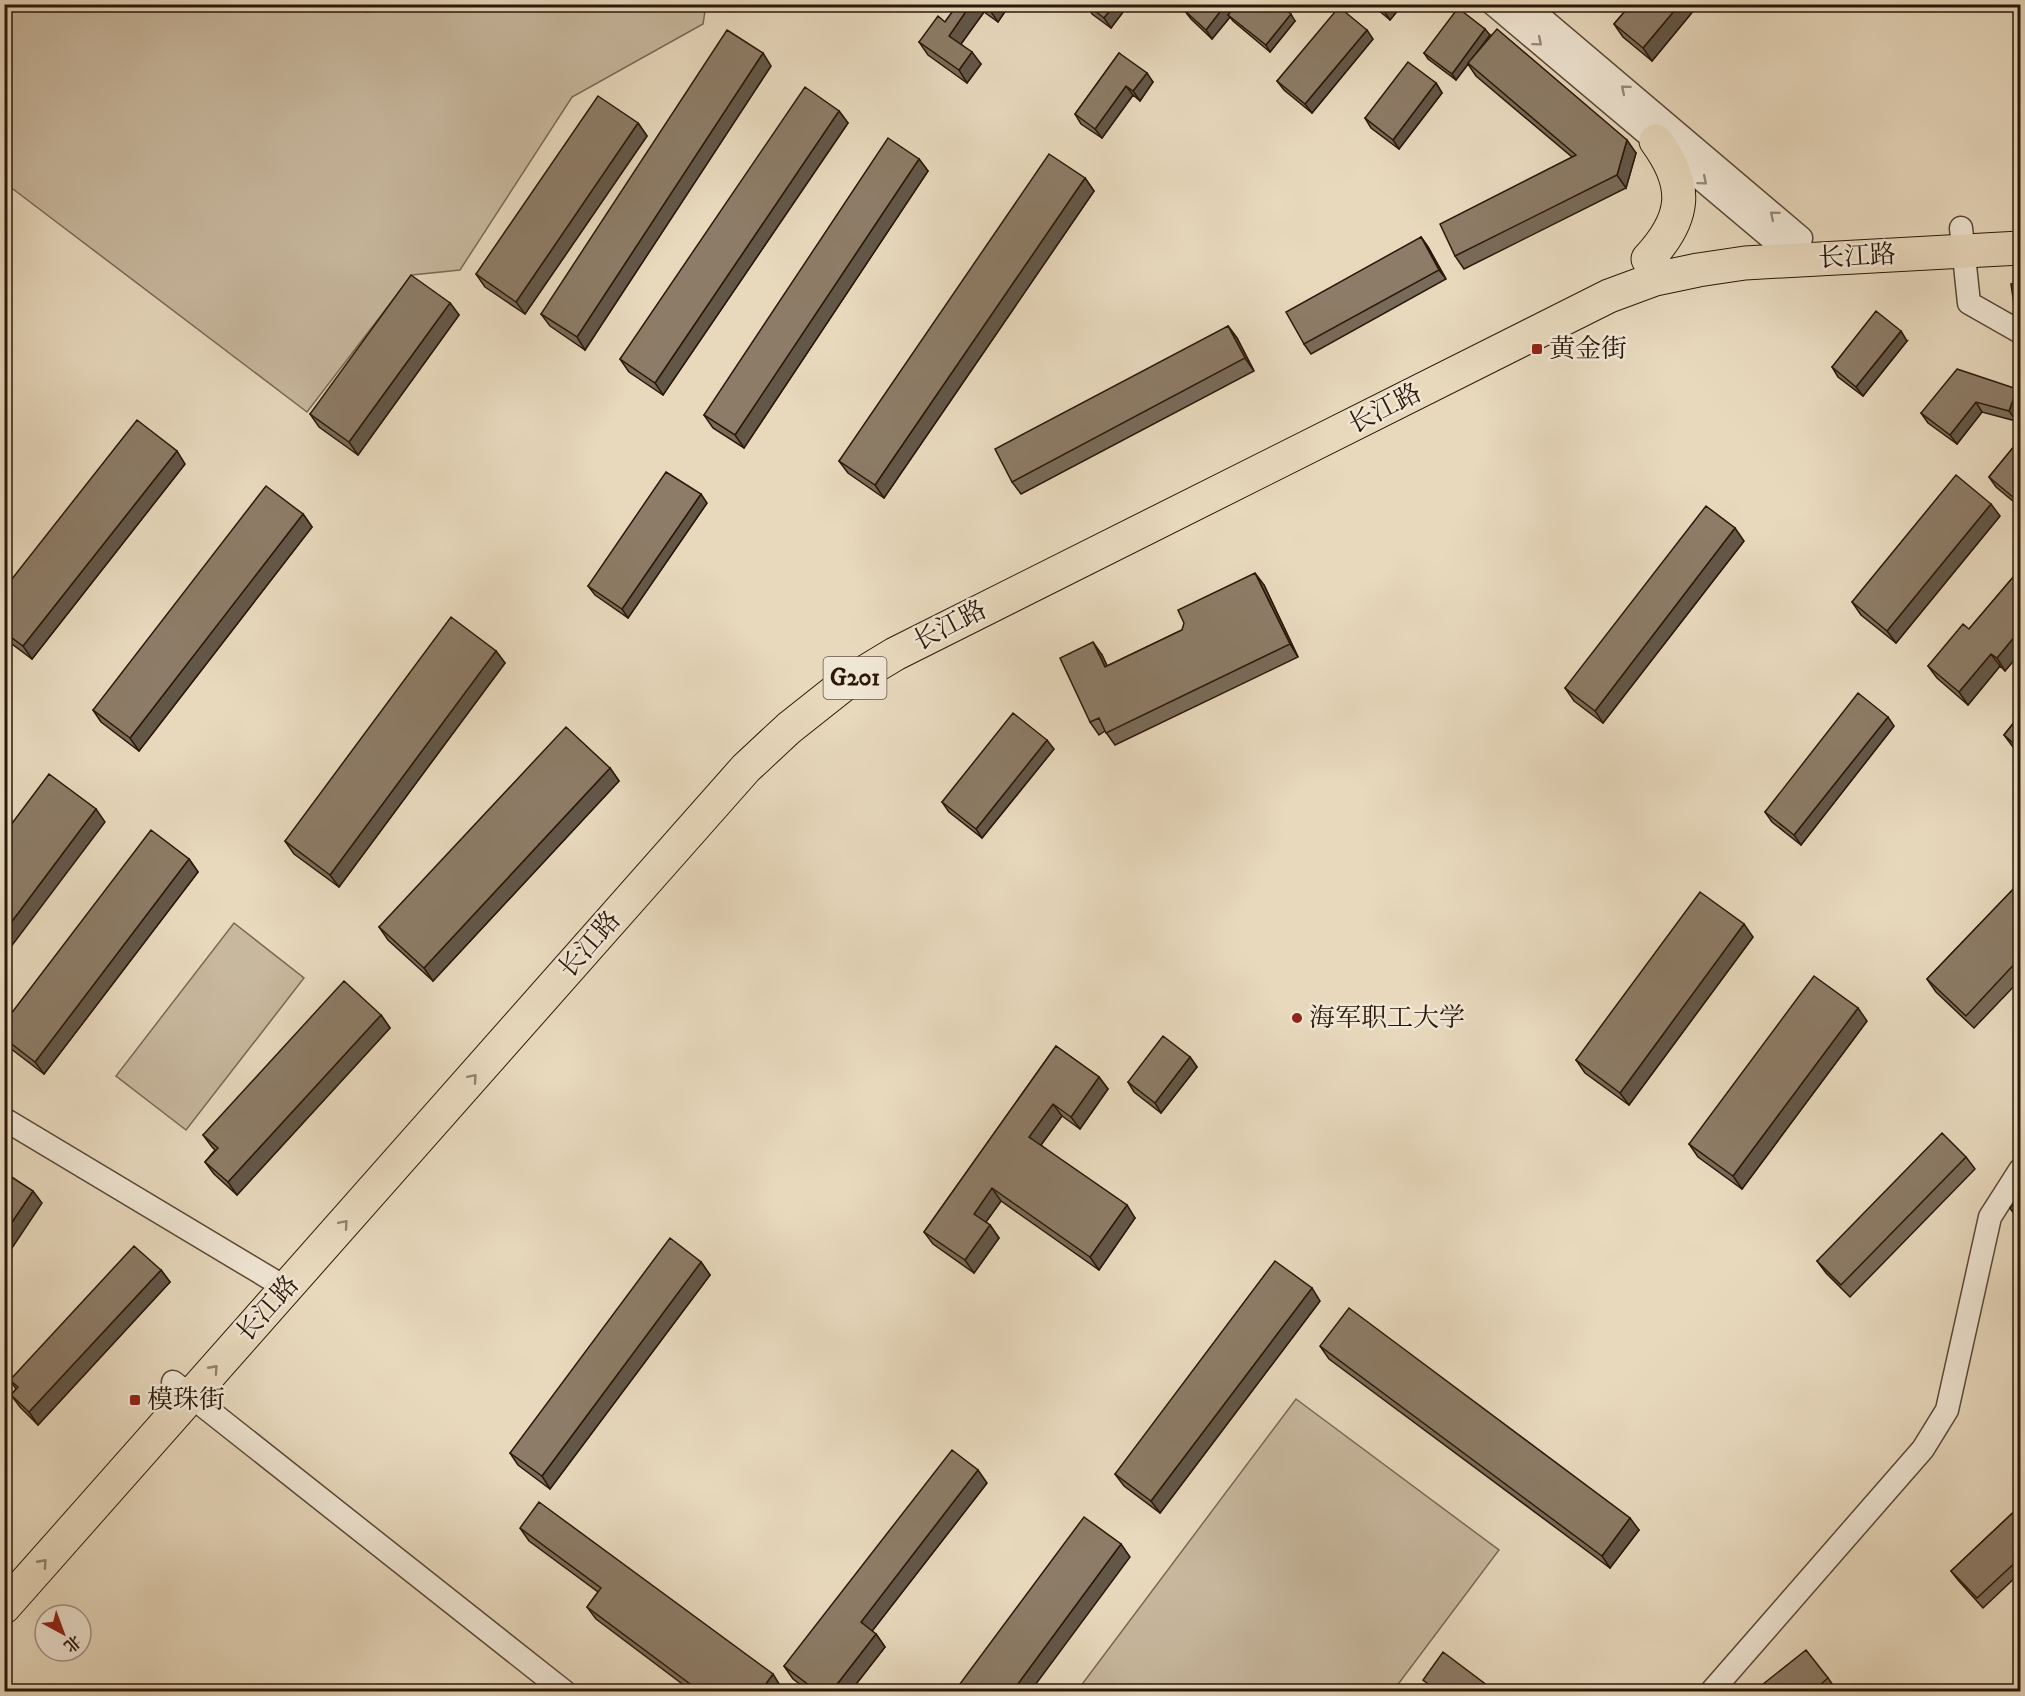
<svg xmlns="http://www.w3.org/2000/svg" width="2025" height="1696" viewBox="0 0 2025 1696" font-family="'IM FELL DW Pica','Noto Serif SC',serif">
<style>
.green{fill:#c8b89e;stroke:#7a6854;stroke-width:1.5}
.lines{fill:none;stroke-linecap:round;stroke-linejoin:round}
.street-casing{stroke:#5a4836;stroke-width:25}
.highway-casing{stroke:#2b1809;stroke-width:35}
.street{stroke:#f0e6d4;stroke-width:22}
.highway{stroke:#e8d9bd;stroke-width:33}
.wall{fill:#796b59;stroke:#2b1809;stroke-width:1.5}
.shaded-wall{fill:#635748;stroke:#2b1809;stroke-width:1.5}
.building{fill:#8d7c67;stroke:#2b1809;stroke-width:1.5}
.oneway{stroke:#978979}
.oneway2{stroke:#93826c}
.poi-dot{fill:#8f2418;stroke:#f0e6d4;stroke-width:2}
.labels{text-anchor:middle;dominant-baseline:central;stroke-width:5;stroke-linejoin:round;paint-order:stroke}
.shield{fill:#f0e6d4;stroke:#665646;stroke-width:1.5}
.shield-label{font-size:24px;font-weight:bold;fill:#2b1809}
.street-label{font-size:26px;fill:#2b1809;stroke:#f0e6d4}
.poi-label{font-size:26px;fill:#2b1809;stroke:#f0e6d4;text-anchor:start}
</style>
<rect width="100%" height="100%" fill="#e8d9bd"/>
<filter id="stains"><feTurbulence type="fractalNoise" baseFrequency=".00333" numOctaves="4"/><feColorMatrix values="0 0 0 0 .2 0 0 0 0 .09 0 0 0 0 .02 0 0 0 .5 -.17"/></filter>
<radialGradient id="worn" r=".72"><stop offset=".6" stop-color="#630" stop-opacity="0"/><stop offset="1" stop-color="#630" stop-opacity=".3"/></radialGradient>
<!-- green -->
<path class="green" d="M361,4l5,8 43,-4 4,-4 293,1 -3,19 -131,73 -112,173 -48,5 -105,137 -302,-229 -1,-178z
M234,923l70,55 -118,152 -70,-54z
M1296,1399l203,151 -106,141h-316z"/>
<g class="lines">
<!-- street casing -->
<g class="street-casing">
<path id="street" d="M1493,4l304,256
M1525,4l276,234 -4,22
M1961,228l8,75 51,29
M4,1119l282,169
M173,1382l392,310
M1711,1692l212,-243 24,-39 43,-193 30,-47"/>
</g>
<!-- highway casing -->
<g class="highway-casing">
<path id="highway" d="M1648,259c38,-41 41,-73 8,-118
M4,1607l742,-839 43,-40 53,-42 53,-32 714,-358 46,-17 43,-9 47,-7 275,-15"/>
</g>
<!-- street -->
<use href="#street" class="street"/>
<!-- highway -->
<use href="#highway" class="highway"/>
</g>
<!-- wall -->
<path class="wall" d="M958,4h52l-12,18 -14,-10 -23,32 20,20 -14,19 -39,-28 -9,-13 26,-20z
M1086,4h43l-18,24 -19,-14z
M1371,4h32l-13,16z
M1631,4h68l-47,57 -29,-24 -9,-13z
M1184,10l111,11 -25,31 -37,-31 -3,-4 -18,22 -21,-20z
M1490,35l-12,17 158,101 -10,35 -162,81 -9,-13 117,-99 -96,-81 -8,-12 -12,16 -28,-21 -4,-6z
M1373,39l-61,74 -28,-23 -7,-9z
M1119,53l34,29 -13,19 -7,-6 -31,43 -21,-14 -6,-10z
M771,66l-186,284 -35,-24 -9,-12z
M1436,83l6,10 -43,56 -28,-21 -6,-10z
M839,111l9,12 -185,272 -34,-23 -9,-13z
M638,123l9,13 -122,178 -40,-27 -9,-13z
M919,159l9,12 -184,277 -31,-20 -9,-13z
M1085,178l9,13 -210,307 -36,-25 -9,-12z
M1421,237l7,10 18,32 -135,75 -7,-10z
M2020,283v32l-6,-10z
M450,303l9,12 -101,140 -39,-28 -9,-13z
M1228,326l9,12 17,33 -233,123 -9,-12z
M1907,341l-44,55 -25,-19 -6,-10z
M2020,394v13l-4,14 -34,-9 -25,32 -29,-21 -7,-10z
M2020,439v68l-24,-20 -7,-10z
M185,464l-153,195 -28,-21v-49z
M707,503l-79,115 -33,-23 -7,-9z
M303,514l9,13 -173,224 -38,-29 -8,-12z
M2000,516l-104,127 -35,-28 -9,-13z
M1744,541l-141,182 -29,-22 -9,-13z
M2020,569v84l-15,18 -5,-5 -32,39 -31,-27 -9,-12 41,-37z
M1264,585l34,72 -183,88 -10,-14 -6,4 -9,-13 12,-67 5,11 75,-36z
M496,651l9,12 -166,224 -45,-33 -9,-13z
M2020,715v39l-7,-7 -9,-12z
M1894,726l-93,119 -29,-23 -7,-10z
M1054,749l-72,89 -33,-26 -7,-10z
M610,768l9,13 -186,200 -45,-41 -9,-13z
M189,859l9,13 -154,202 -38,-29 -2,-2v-20z
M2020,882v98l-46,48 -38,-36 -9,-13z
M1753,937l-124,168 -44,-32 -9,-13z
M381,1015l9,13 -153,167 -23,-21 -9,-12 10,-12 -3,-3 -9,-12z
M1867,1021l-125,168 -44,-32 -9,-13z
M1056,1046l43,31 9,12 -28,40 -18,-13 -21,29 94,73 -36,52 -98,-69 -15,21 4,3 9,13 -25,35 -41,-29 -9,-12z
M1190,1057l7,10 -36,46 -27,-21 -6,-10z
M1966,1157l9,12 -125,128 -24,-24 -9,-12z
M2020,1198v24l-10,-14z
M701,1262l9,13 -160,214 -32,-24 -8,-12z
M161,1270l9,12 -132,143 -18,-18 -9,-12 5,-6 -6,-9z
M1320,1301l-160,212 -36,-27 -9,-12z
M1320,1346l319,184 -29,38 -281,-209z
M987,1483l-115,148 4,3 9,13 -35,45h-40l-17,-13 -9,-13z
M2020,1506v67l-37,35 -25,-28 -7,-9z
M520,1528l261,159 -3,5h-85l-97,-73 -9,-12 11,-15 -69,-51z
M1828,1678l7,10 -4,4h-78z"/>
<!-- shaded-wall -->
<path class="shaded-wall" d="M971,4h8l5,8 -26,36 -9,-12z
M992,4h18l-12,18 -9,-13z
M1115,4h14l-18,24 -7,-10z
M1226,4h14l-12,11 2,2 -18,22 -6,-9z
M1389,4h14l-13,16 -6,-9z
M1680,4h19l-47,57 -9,-13z
M1291,14l4,7 -25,31 -4,-7z
M1485,29l5,6 -34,45 -4,-6z
M1367,30l6,9 -61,74 -7,-9z
M972,52l9,12 -14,19 -8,-13z
M763,53l8,13 -186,284 -8,-13z
M1147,73l6,9 -13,19 -7,-10z
M1436,83l6,10 -43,56 -6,-9z
M1126,86l7,9 -31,43 -7,-9z
M839,111l9,12 -185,272 -8,-12z
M638,123l9,13 -122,178 -9,-12z
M1627,140l9,13 -10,35 -9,-13z
M919,159l9,12 -184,277 -9,-13z
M1085,178l9,13 -210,307 -9,-13z
M1421,237l7,10 18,32 -7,-9z
M450,303l9,12 -101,140 -9,-13z
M1228,326l9,12 17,33 -9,-13z
M1901,331l6,10 -44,55 -7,-9z
M2017,389l3,5v13l-4,14 -7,-10z
M1976,402l6,10 -25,32 -7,-9z
M177,451l8,13 -153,195 -9,-13z
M701,494l6,9 -79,115 -6,-9z
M1991,504l9,12 -104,127 -9,-12z
M303,514l9,13 -173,224 -9,-13z
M1735,528l9,13 -141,182 -8,-12z
M1255,573l9,12 34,72 -8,-13z
M2020,630v23l-15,18 -8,-13z
M1093,642l9,13 12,25 -9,-13z
M496,651l9,12 -166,224 -9,-12z
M1991,654l9,12 -32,39 -9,-13z
M1888,717l6,9 -93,119 -7,-10z
M1047,740l7,9 -72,89 -6,-9z
M610,768l9,13 -186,200 -9,-13z
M96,809l9,13 -101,134v-24z
M189,859l9,13 -154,202 -9,-12z
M1744,924l9,13 -124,168 -9,-12z
M1858,1008l9,13 -125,168 -9,-13z
M381,1015l9,13 -153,167 -9,-13z
M1190,1057l7,10 -36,46 -6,-10z
M1099,1077l9,12 -28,40 -9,-12z
M1053,1104l9,12 -24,33 -9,-12z
M992,1188l9,13 -18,25 -9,-12z
M33,1191l9,12 -38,57v-26z
M1127,1205l8,13 -36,52 -9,-13z
M990,1225l9,13 -25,35 -9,-13z
M701,1262l9,13 -160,214 -8,-13z
M161,1270l9,12 -132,143 -9,-13z
M1312,1288l8,13 -160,212 -9,-12z
M978,1470l9,13 -118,152 -8,-13z
M1630,1518l9,12 -29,38 -8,-12z
M1121,1544l9,13 -100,135h-18z
M876,1634l9,13 -35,45h-19z
M773,1674l8,13 -3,5h-18z
M1488,1686l4,6h-8z"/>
<!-- building -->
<path class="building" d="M958,4h13l-22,32 23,16 -13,18 -40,-28 19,-26 7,6z
M983,4h9l-3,5z
M1086,4h29l-11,14z
M1185,4h41l-20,26 -22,-20z
M1237,4h42l12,10 -25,31 -38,-30z
M1376,4h13l-5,7z
M1631,4h49l-37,44 -29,-24z
M1339,7l28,23 -62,74 -28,-23z
M1458,8l27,21 -33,45 -28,-21z
M1497,29l130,111 -10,35 -162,81 -15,-32 136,-69 -108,-92z
M727,30l36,23 -186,284 -36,-23z
M1119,53l28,20 -14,18 -7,-5 -31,43 -20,-15z
M1408,62l28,21 -43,57 -28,-22z
M805,87l34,24 -184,272 -35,-24z
M598,96l40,27 -122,179 -40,-28z
M2017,101h3v41h-2z
M888,138l31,21 -184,276 -31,-20z
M1049,154l36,24 -210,307 -36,-24z
M1421,237l18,33 -135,74 -18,-32z
M411,275l39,28 -101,139 -39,-28z
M2020,283v21l-6,1 -3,-21z
M1876,311l25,20 -45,56 -24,-20z
M1228,326l17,32 -233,124 -17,-33z
M1957,369l60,20 -8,22 -33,-9 -26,33 -29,-22z
M137,420l40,31 -154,195 -19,-14v-43z
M2020,439v64l-31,-26z
M666,472l35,22 -79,115 -34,-23z
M1956,475l35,29 -104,127 -35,-29z
M266,486l37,28 -173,224 -37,-28z
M1706,506l29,22 -140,183 -30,-23z
M2020,569v61l-23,28 -6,-4 -32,38 -31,-26 35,-42 6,5z
M1255,573l35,71 -184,89 -7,-15 -9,4 -30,-64 33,-16 12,25 77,-37 2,-7 -6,-13z
M451,617l45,34 -166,224 -45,-34z
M1858,693l30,24 -94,118 -29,-23z
M1013,713l34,27 -71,89 -34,-27z
M2020,715v34l-16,-14z
M566,727l44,41 -186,200 -45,-41z
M49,774l47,35 -92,123v-98z
M151,830l38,29 -154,203 -31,-24v-15z
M2020,882v76l-54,58 -39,-37z
M1700,892l44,32 -124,169 -44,-33z
M1814,976l44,32 -125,168 -44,-32z
M344,981l37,34 -153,167 -23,-20 13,-14 -15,-13z
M1163,1036l27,21 -35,46 -27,-21z
M1056,1046l43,31 -28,40 -18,-13 -24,33 98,68 -37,52 -98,-69 -18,26 16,11 -25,35 -41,-28z
M1942,1133l24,24 -125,128 -24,-24z
M4,1172l29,19 -29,43z
M2020,1198v22l-10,-12z
M670,1238l31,24 -159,214 -32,-23z
M134,1246l27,24 -132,142 -18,-17 7,-8 -8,-7z
M1275,1261l37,27 -161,213 -36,-27z
M1349,1308l281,210 -28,38 -282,-210z
M952,1450l26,20 -117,152 15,12 -45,58h-13l-34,-26z
M539,1502l234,172 -13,18h-59l-114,-85 14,-19 -81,-60z
M2020,1506v52l-43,40 -26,-27z
M1084,1517l37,27 -109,148h-58z
M1806,1650l22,28 -16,14h-59z
M1443,1652l45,34 -4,6h-61l5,-8 -5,-4z"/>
<!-- one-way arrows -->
<defs><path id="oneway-chevron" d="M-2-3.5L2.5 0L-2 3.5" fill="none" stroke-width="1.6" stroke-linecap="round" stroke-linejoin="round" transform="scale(1.5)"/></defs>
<g class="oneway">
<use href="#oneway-chevron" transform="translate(1538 42) rotate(40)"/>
<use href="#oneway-chevron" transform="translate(1625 89) rotate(-140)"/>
<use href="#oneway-chevron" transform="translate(1703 181) rotate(40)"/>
<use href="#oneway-chevron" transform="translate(1774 215) rotate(-140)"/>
</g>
<g class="oneway2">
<use href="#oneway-chevron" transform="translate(473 1078) rotate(-49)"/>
<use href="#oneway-chevron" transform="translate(344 1224) rotate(-49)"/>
<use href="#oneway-chevron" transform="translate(214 1369) rotate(-48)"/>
<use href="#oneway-chevron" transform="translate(43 1563) rotate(-48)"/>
</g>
<!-- markers -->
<g class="poi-dot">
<rect x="1531" y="343" width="12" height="12" rx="3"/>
<circle cx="1297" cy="1018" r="6"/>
<rect x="129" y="1394" width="12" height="12" rx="3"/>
</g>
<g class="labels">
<!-- shield labels -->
<rect class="shield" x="823.5" y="657" width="63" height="42" rx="4.5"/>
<g class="shield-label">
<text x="855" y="678">G201</text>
</g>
<!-- street labels -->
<g class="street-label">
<text transform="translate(1857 257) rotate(-3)">长江路</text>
<text transform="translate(1385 409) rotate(-27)">长江路</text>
<text transform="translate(950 626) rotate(-27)">长江路</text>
<text transform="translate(590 945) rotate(-49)">长江路</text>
<text transform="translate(268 1309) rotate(-48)">长江路</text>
</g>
<!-- poi labels -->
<g class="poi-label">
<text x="1549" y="349">黄金街</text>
<text x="1309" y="1018">海军职工大学</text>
<text x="147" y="1400">模珠街</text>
</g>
</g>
<!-- margin -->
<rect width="2025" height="1696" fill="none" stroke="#e8d9bd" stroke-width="24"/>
<rect x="6" y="6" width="2013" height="1684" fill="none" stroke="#2b1809" stroke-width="3"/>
<rect x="12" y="12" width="2001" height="1672" fill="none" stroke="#2b1809" stroke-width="1.5"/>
<!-- north arrow -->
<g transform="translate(63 1633) rotate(139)"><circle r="28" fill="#f0e6d4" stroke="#a19483" stroke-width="1.5"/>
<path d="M0-4.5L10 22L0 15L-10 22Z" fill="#8f2418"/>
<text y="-9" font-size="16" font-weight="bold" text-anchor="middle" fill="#2b1809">北</text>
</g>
<rect width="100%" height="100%" filter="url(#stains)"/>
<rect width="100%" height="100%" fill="url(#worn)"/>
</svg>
